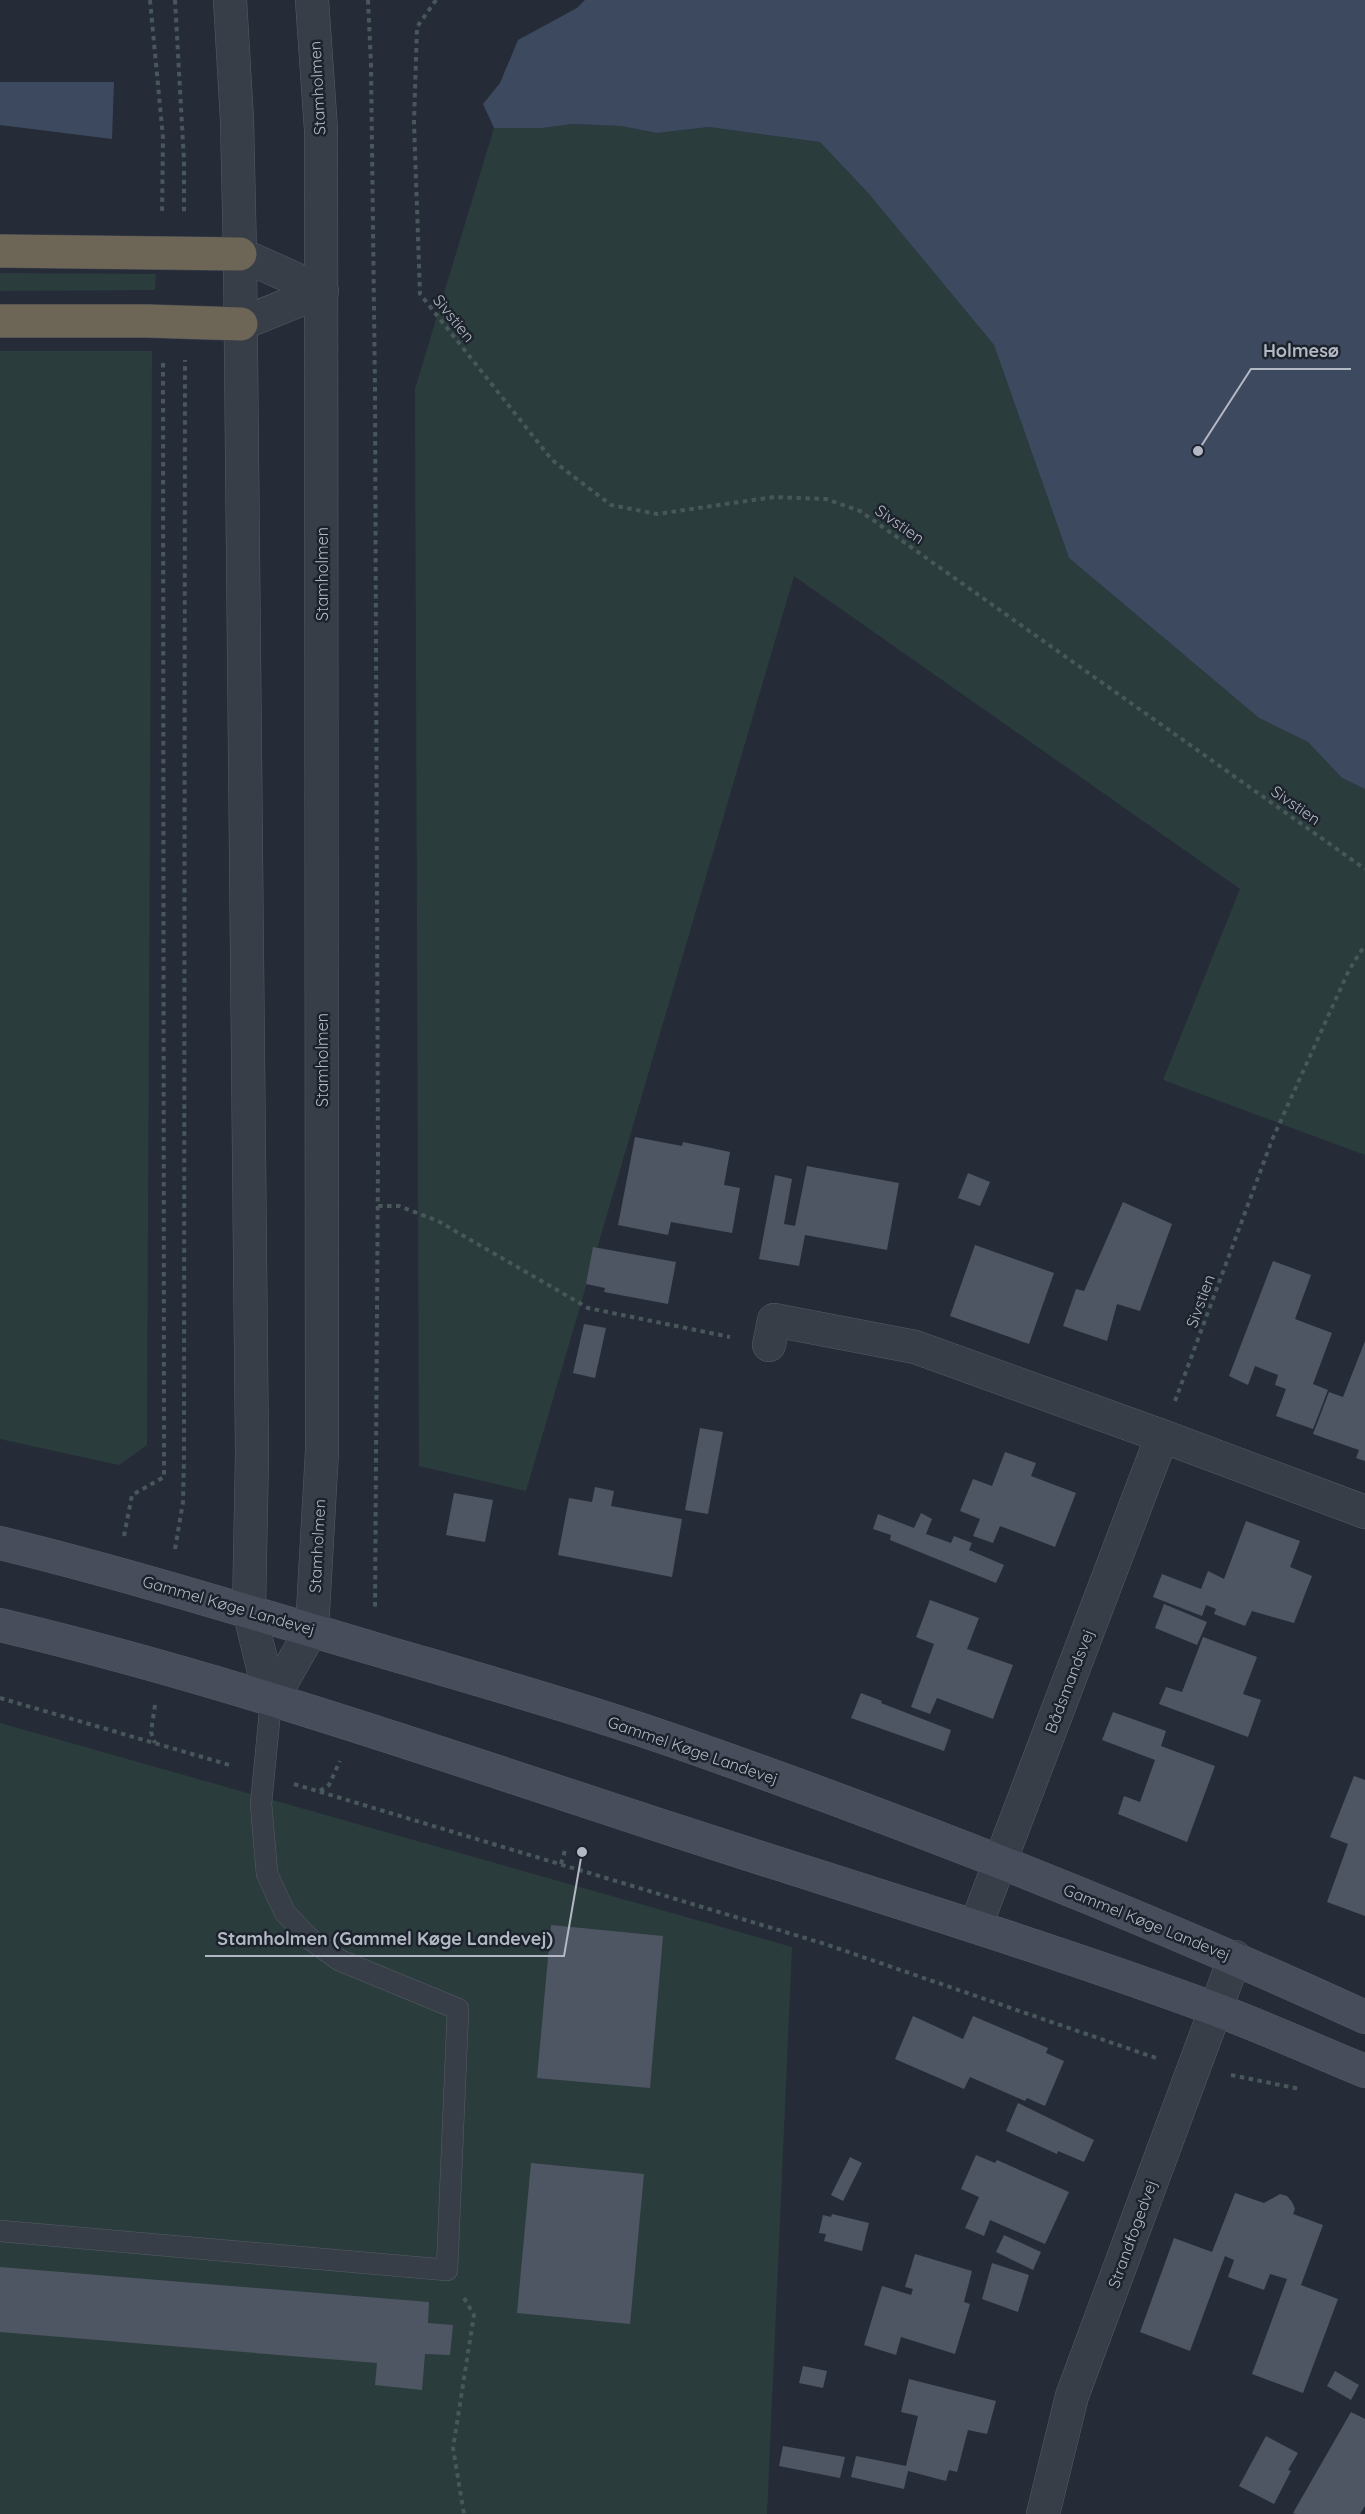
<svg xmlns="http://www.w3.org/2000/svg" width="1365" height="2514" viewBox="0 0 1365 2514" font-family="Quicksand,sans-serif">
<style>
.green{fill:#2b3c3d}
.water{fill:#3d495f}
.building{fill:#4e5663}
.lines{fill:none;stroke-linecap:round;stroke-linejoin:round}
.service-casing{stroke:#565c66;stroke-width:22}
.minor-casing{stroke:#565c66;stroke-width:34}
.tertiary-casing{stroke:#565c66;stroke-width:34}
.secondary-casing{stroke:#565c66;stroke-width:34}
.motorway-casing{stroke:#434953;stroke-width:34}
.path{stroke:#48575a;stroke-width:4;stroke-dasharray:4.5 4.5;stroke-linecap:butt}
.service{stroke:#383e48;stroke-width:21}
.minor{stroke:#383e48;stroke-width:33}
.tertiary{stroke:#383e48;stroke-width:33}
.secondary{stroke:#474d5b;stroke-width:33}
.motorway{stroke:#6d6556;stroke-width:33}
.labels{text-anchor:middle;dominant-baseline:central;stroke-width:5;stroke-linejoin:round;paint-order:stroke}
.street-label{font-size:16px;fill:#b3b9c4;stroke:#1d232d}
.leader{fill:none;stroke:#b3b9c4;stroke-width:2}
.callout-dot{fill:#b3b9c4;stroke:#1d232d;stroke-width:2}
.callout-label{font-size:18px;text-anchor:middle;font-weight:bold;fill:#b3b9c4;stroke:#1d232d;stroke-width:5;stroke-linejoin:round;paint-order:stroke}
</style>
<rect width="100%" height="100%" fill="#252c38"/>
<!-- green -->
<path class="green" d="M573,124l48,2 36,7 52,-6 111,15 49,52 125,151 75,213 190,160 49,24 34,36 23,11v366l-202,-75 77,-191 -446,-313 -268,915 -107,-25 -4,-1077 79,-261h48z
M0,273l156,1 -1,16 -155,1z
M0,351h152l-5,1094 -28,20 -119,-26z
M0,1723l792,224 -25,567h-767z"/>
<!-- water -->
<path class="water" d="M585,0h780v789l-23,-11 -34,-36 -49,-24 -190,-160 -75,-213 -125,-151 -49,-52 -111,-15 -52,6 -36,-7 -48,-2 -31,4h-48l-11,-24 17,-21 18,-43 59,-32z
M0,82h114l-2,57 -112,-14z"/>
<!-- building -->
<path class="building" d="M635,1137l47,9 1,-4 47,10 -6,33 16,3 -8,45 -61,-11 -3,13 -50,-10z
M807,1166l92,17 -12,67 -82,-15 -6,31 -40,-7 16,-84 17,4 -8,45 11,2z
M968,1173l22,9 -10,24 -22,-8z
M1123,1202l49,22 -32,87 -23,-7 -10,37 -44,-15 13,-37 8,2z
M975,1245l79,28 -25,71 -79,-28z
M593,1247l83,15 -8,42 -64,-12 1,-4 -19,-4z
M1273,1261l38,14 -16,44 37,14 -19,51 15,6 -15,39 -37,-13 10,-27 -11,-4 3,-10 -23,-9 -7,19 -19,-9z
M584,1324l22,4 -11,50 -22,-5z
M1365,1341v120l-9,-3 3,-8 -46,-16 16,-42 14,5z
M700,1428l23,4 -15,82 -23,-4z
M1005,1452l31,11 -5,13 45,17 -21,54 -55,-21 -7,17 -20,-7 7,-17 -20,-8 13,-32 19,7z
M595,1487l19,4 -3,15 71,13 -10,58 -114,-22 11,-57 23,4z
M454,1493l39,7 -8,42 -39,-7z
M921,1513l11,6 -6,15 25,9 3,-7 18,7 -3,7 35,15 -8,18 -106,-43 1,-5 -18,-6 5,-15 36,14z
M1246,1521l54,20 -10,26 22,9 -18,47 -42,-12 -7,15 -31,-12 2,-5 -10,-4 -4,11 -49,-19 9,-23 39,15 7,-18 16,8z
M930,1600l49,18 -12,31 46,16 -20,54 -56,-21 -7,16 -19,-7 23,-63 -18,-7z
M1164,1604l43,18 -10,23 -42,-17z
M1203,1637l54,20 -14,37 18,6 -13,37 -89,-33 7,-17 16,5z
M861,1693l21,8 -1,2 70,27 -7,21 -93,-33z
M1113,1712l53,19 -5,15 54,20 -28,76 -69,-28 6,-18 16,6 15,-42 -53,-20z
M1354,1776l11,4v136l-38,-14 21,-58 -18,-7z
M551,1925l112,11 -13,152 -113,-10z
M913,2016l50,23 10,-23 75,32 -2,5 18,8 -19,45 -18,-8 -2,3 -55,-24 -6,12 -69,-30z
M1018,2103l76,37 -10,22 -26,-11 -1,3 -51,-23z
M976,2155l19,8 2,-3 72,32 -24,52 -55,-24 -6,16 -19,-8 14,-31 -18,-8z
M850,2157l12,6 -19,38 -12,-6z
M531,2163l113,11 -14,150 -113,-11z
M1235,2193l29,10 16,-9 7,2 5,6 3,7 -2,5 30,11 -22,60 37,14 -35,94 -51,-19 35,-95 -17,-5 -6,16 -36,-13 6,-17 -9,-4 -35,95 -50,-19 34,-94 38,14z
M832,2214l37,9 -7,28 -38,-10 2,-7 -7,-1 4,-18 8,2z
M1004,2235l37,17 -8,18 -37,-18z
M915,2254l57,17 -8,31 6,2 -15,50 -54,-17 -5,18 -32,-10 18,-59 29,9 2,-6 -8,-2z
M992,2263l37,12 -11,37 -36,-13z
M0,2267l429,35 -1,21 25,2 -3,30 -25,-1 -3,36 -47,-5 2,-22 -377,-31z
M803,2366l24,5 -4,17 -24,-5z
M1335,2371l24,14 -8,15 -24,-14z
M909,2379l87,22 -9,33 -19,-4 -11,42 -8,-2 -3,11 -38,-10 -4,18 -53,-12 5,-21 50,10 12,-50 -17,-4z
M1351,2412l14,7v87l-5,8h-64l-3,-1z
M1266,2436l32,17 -10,17 3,1 -17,33 -35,-18z
M783,2446l62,11 -5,21 -61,-12z"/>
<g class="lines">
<!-- service casing -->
<g class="service-casing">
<path id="service" d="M0,2231l447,39 11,-261 -119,-49 -29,-21 -25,-26 -18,-39 -6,-70 10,-103"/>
</g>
<!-- minor casing -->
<g class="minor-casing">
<path id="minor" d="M769,1345l5,-25 141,27 247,89 203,76
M976,1925l186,-489
M1043,2514l29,-118 163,-439"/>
</g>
<!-- tertiary casing -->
<g class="tertiary-casing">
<path id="tertiary" d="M230,0l7,120 3,134 12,1200 -3,156 22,91
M240,254l82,37
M241,324l81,-33
M271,1701l41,-72 10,-178 -1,-1321 -9,-130"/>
</g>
<!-- secondary casing -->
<g class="secondary-casing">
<path id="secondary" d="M0,1543c127,31 252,70 378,107 102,30 205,59 305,94 231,81 459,171 682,273
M0,1625c229,54 453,133 677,206 178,58 358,112 535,177 51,19 102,42 153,63"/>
</g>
<!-- motorway casing -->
<g class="motorway-casing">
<path id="motorway" d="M0,251l240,3
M0,321h147l94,3"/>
</g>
<!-- path -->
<path class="path" d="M150,0l13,138 -1,77
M175,0l9,161v54
M368,0l3,64 4,327 3,769 -3,448
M436,0l-19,27 -3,96 6,171 132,166 59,45 46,9 117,-17 52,2 34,12 505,358
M378,1206h21l39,15 150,87 142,29
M1175,1401l97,-261 77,-170 16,-25
M124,1536l8,-41 32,-18 -1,-1117
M175,1549l8,-47 1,-44 1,-1098
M0,1698l233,68
M155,1705l-4,27 4,11
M294,1784l531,160 331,114
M320,1791l9,-6 11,-24
M561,1864l5,-17
M1231,2075l69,14
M464,2298l10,17 -21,133 11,66"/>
<!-- service -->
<use href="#service" class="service"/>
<!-- minor -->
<use href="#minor" class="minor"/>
<!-- tertiary -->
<use href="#tertiary" class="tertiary"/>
<!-- secondary -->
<use href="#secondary" class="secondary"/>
<!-- motorway -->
<use href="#motorway" class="motorway"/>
</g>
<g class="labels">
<!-- street labels -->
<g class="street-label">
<text transform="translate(317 88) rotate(-93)">Stamholmen</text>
<text transform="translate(454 318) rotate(51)">Sivstien</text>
<text transform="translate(900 524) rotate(35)">Sivstien</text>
<text transform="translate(322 574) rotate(-90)">Stamholmen</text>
<text transform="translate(1296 805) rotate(35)">Sivstien</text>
<text transform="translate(322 1060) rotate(-90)">Stamholmen</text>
<text transform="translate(1200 1301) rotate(-70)">Sivstien</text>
<text transform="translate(317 1546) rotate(-87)">Stamholmen</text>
<text transform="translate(229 1605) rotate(16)">Gammel Køge Landevej</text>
<text transform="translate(1069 1681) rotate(-69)">Bådsmandsvej</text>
<text transform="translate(693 1750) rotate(19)">Gammel Køge Landevej</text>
<text transform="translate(1147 1922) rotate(22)">Gammel Køge Landevej</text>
<text transform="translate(1132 2234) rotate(-70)">Strandfogedvej</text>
</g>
</g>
<!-- callouts -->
<path class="leader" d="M1198 451L1251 369H1351M582 1852L564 1956H205"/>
<g class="callout-dot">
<circle cx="1198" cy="451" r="6"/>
<circle cx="582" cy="1852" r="6"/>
</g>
<g class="callout-label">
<text x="1301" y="357">Holmesø</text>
<text x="385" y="1945">Stamholmen (Gammel Køge Landevej)</text>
</g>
</svg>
